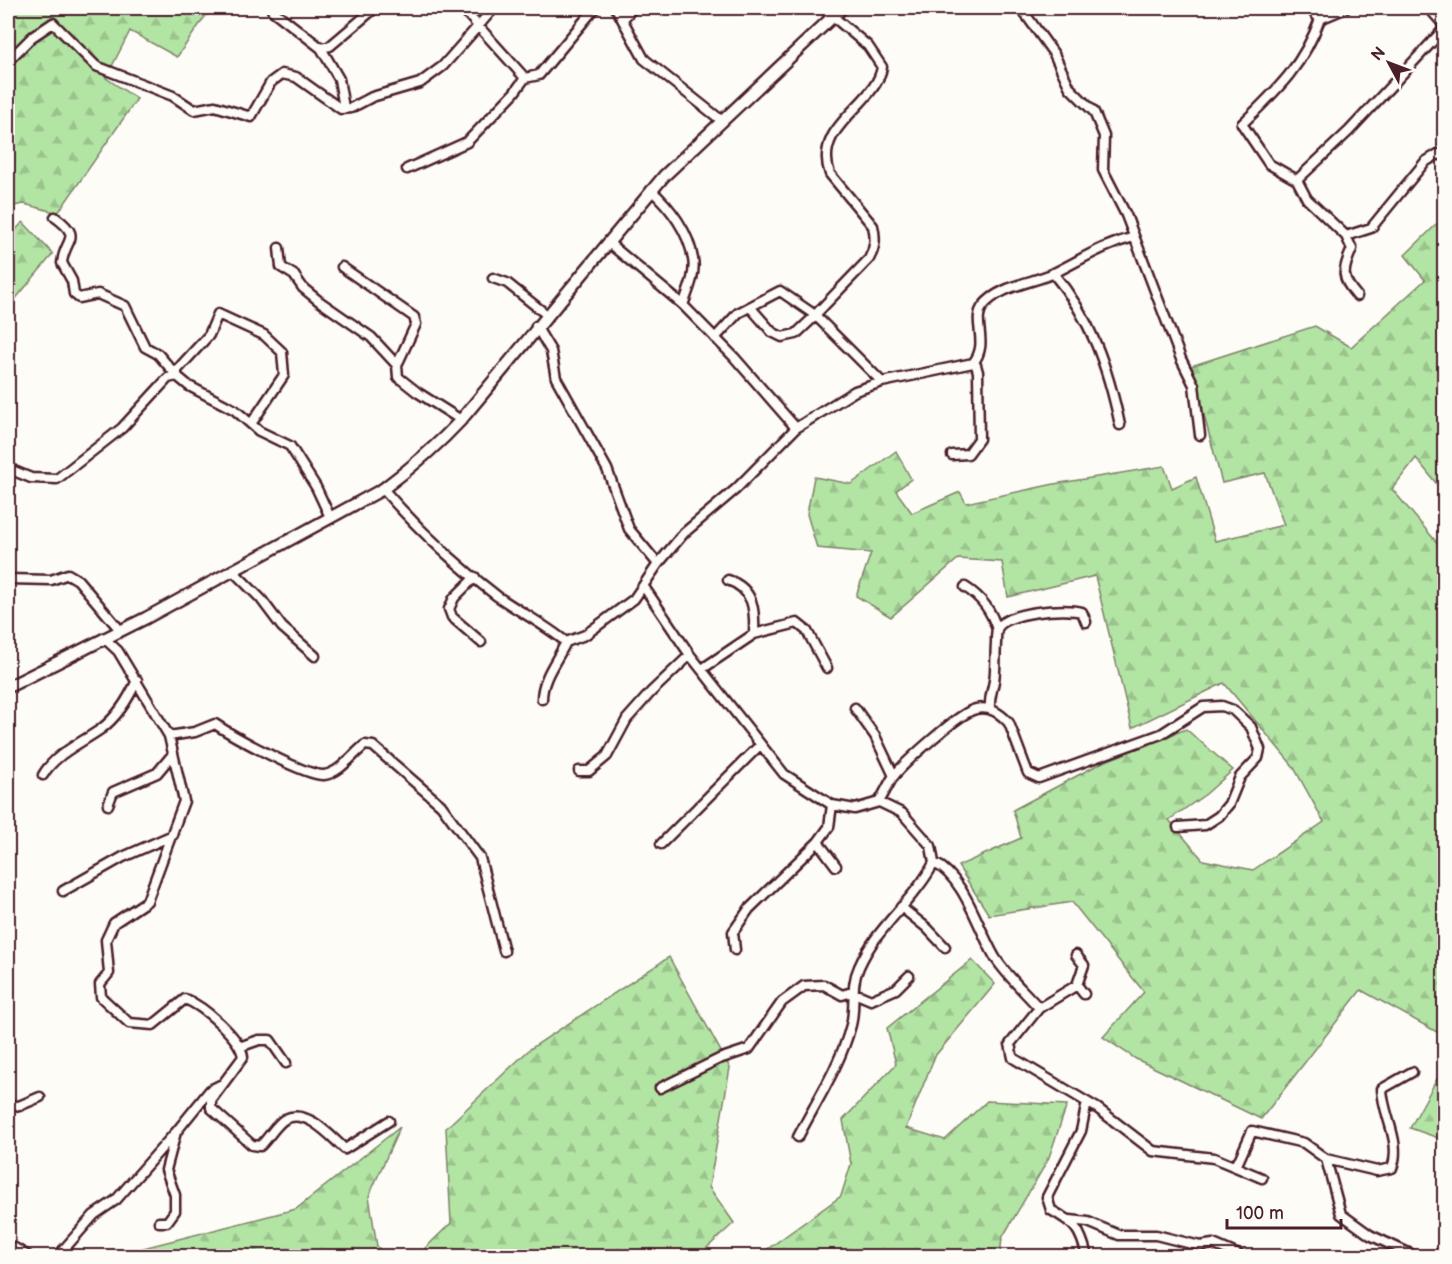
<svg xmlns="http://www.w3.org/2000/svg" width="1452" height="1264" viewBox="0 0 1452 1264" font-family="'Balsamiq Sans',sans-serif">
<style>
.forest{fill:url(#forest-firs);stroke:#7e8268;stroke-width:1.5}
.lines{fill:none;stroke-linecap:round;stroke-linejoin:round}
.minor-casing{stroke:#4a1f2b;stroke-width:13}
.tertiary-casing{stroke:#4a1f2b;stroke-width:15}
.minor{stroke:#fdfcf7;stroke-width:8}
.tertiary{stroke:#fdfcf7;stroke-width:10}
</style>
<defs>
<pattern id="forest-firs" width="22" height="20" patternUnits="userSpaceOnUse" patternTransform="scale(1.5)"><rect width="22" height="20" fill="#b2e4a4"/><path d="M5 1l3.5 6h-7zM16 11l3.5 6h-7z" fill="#9bc38d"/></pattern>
</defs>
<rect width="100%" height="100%" fill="#fdfcf7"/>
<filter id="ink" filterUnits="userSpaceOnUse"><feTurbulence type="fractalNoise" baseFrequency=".0167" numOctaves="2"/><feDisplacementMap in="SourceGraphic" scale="12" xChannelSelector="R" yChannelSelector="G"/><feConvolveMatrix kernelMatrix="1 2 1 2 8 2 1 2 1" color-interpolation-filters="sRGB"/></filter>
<g filter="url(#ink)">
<!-- forest -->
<path class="forest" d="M8,8h203l-34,49 -47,-26 -24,47 31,21 -79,114 -34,-9 -16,3z
M1444,217v276l-28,-35 -24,31 52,62v485l-83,-46 -100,129 -125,-60 -33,-22 41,-45 -72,-90 -83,13 -31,-49 63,-28 -8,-28 88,-47 85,-34 47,41 -27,24 -37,26 34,40 50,10 71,-48 -31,-56 -69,-83 -92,45 -37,-152 -87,21 -6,-35 -44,-3 -67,58 -35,-21 15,-43 -54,-5 -10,-34 7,-37 37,7 45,-33 15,28 -15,12 16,22 48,-21 6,11 88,-19 110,-18 8,22 24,-11 19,64 69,-16 -19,-52 -43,10 -31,-117 124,-40 36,21 74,-67 -20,-25z
M23,222l30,32 -45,54v-70z
M669,957l61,111 -21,119 25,36 -36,33h-281l34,-33 -5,-95 84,-79z
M972,960l23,24 -60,72 -29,72 39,12 42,-39 80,4 -19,55 -46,78 -2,18h-242l83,-60 10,-32 -8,-44 53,-56 -9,-36z
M1444,1066v74l-34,-12z
M400,1127l-31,69 8,50 9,10h-274l184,-47z"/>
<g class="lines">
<!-- minor casing -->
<g class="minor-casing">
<path id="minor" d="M462,8l63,70 14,-3 56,-67
M616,8l28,51 77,61
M1021,8l33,46 16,34 24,24 10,24 -1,34 23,45 55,144 13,26 6,50
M1309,8l11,11 26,-11
M1429,8l15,17
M272,10l49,38 9,-2 45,-38
M623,19l10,-11
M321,48l18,31 5,29
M8,61l24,-24 21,-14 43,43 77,30 21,14 21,-4 36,11 20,-35 11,-8 14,3 45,32 10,-1 21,-11 48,-14 23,-17 51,-58
M407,169l60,-27 47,-49 11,-15
M1297,180l-28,-16 -27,-40c35,-34 61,-58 78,-105
M651,190c19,17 38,42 42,69 3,15 -5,32 -10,46
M1346,236l25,-8 54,-66 13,-8 6,2
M610,244l73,61 51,52 62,71
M279,248l2,19 13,8 9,13 16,13 52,36 26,28
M342,267l72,50 2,7 -19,41 1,12 19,15 44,28
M1053,273c38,45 55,95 67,152
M493,278l14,5 40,32
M1357,296c-16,-18 -15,-25 -5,-47l-6,-13 -39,-37 -10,-19 52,-49 95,-102
M751,308l21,24 10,5 14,-3 19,-18
M815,315l54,-56c6,-11 7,-20 4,-33l-43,-52c-18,-49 46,-68 52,-107l-14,-21 -45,-38
M536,326l15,25 5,27 51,91 22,60 29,35
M715,338l23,-25 42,-22 35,24 67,67
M251,424l33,-49 -2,-23 -18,-17 -46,-21 -9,21 -32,35v6l12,10 46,24 24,21 31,15 26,41 14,30
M952,455l16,-1 11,-15 -1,-67 -2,-7 -3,-2
M8,465l6,6 17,7 26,1 65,-51 46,-50 9,-2 -19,-22 -13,-7 -20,-41 -27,-12 -19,4 -5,-4 -2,-13 -10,-18c2,-24 22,-25 -7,-46
M383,489c34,39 73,76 114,107 23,16 47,28 69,46
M232,570l29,29 21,28 33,29
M475,577l-21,21 -5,11 3,8 29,25
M8,579l43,1 17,-6 10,6 42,50
M728,580c26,9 27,30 26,54
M644,587l46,68 94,119 48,31 23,4 24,-7 23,11 29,33 3,17c-21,39 -57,63 -75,104 -9,19 -3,38 -8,58 -10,39 -35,77 -53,112
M965,587c16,10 27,24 32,43
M104,638l14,13 51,85 15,65 -37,100 -33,22 -8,17 3,33 -9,11 1,13 28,26 24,2 32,-26c18,7 56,39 58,58l-32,43v8l41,37 8,1c8,-7 16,-22 25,-27 22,-11 45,17 60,30l44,-28
M702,669l52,-35 43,-11 10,8 20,37
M542,699c0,-21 15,-38 24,-57l19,-7 49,-36 24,-35 26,-31 52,-44 60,-61 59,-37 27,-9 91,-19c17,-20 -2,-42 10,-57 16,-20 49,-23 71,-33 28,-14 49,-28 80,-36
M855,708l20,28 19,40
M990,708c-1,-10 2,-16 4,-27 2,-12 1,-25 2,-38 0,-4 0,-10 1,-14 7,-17 69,-22 85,-17l4,10
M169,736l26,-4 20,-8c18,12 90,52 109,51 16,-2 29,-21 41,-30l8,1 68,59 39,53 24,93
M579,771h10l18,-15 20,-37 24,-27 39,-37
M43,775c12,-21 38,-32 58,-46 16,-12 28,-31 36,-49
M879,802c5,-8 9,-17 14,-25 11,-14 67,-65 83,-68 14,-3 24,4 33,14l19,50 11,5 122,-44 42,-27 19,-1 11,4 18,17 9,22 -2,9 -18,19 -11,27 -10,12 -14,9 -27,2
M108,805l5,-13 44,-19 16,-19
M832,805l-3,22 -11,15 18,24
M661,844l99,-99
M934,863c31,14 45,69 62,96 12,18 29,33 43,49
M63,891l60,-34 50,-22
M901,907l26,21 18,19
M735,950l-2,-18 16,-23 69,-67
M1076,955l8,10 -7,20 -38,23 -29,36 3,14 84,50 56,43 61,7 48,20
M1077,985l7,9
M242,1046l17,-6h11l16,23
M660,1088l59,-29 30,-10 33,-47 22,-16 20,-1 18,10 10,-3 19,8 25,-11 13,-13
M1087,1102l-6,29 -34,66 4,13c25,14 29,19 36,46
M8,1105l11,1 21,-9
M1326,1159l51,12 15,-3c10,-26 -9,-52 -10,-79l30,-17
M1233,1166l6,-6 13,-29 52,12 22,16 15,55 29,21 45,21
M1070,1220l18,2 31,13h37l44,11 13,-2 28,12
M159,1222h8l8,-11v-16l-9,-25 10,-38 34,-42 10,-5
M13,1247l15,9
M58,1256l36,-41 22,-15 59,-67"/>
</g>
<!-- tertiary casing -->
<g class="tertiary-casing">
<path id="tertiary" d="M8,687l138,-69 237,-129c28,-21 54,-43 78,-69l203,-244 178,-168"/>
</g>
<!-- minor -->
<use href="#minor" class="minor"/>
<!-- tertiary -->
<use href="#tertiary" class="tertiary"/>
</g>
</g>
<!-- margin -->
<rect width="1452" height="1264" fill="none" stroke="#fdfcf7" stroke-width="30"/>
<rect x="15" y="15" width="1422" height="1234" fill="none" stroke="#4a1f2b" stroke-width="2" filter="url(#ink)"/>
<!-- north arrow -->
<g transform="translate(1389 63) rotate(311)" stroke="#fdfcf7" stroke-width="4.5" paint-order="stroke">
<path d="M0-4.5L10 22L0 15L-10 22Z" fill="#4a1f2b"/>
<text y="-9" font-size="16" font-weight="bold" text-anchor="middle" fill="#4a1f2b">N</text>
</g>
<!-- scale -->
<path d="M1227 1219v9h114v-9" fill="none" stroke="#4a1f2b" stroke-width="3"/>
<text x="1236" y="1219" font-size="18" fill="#4a1f2b" stroke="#fdfcf7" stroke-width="4.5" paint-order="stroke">100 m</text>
</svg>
